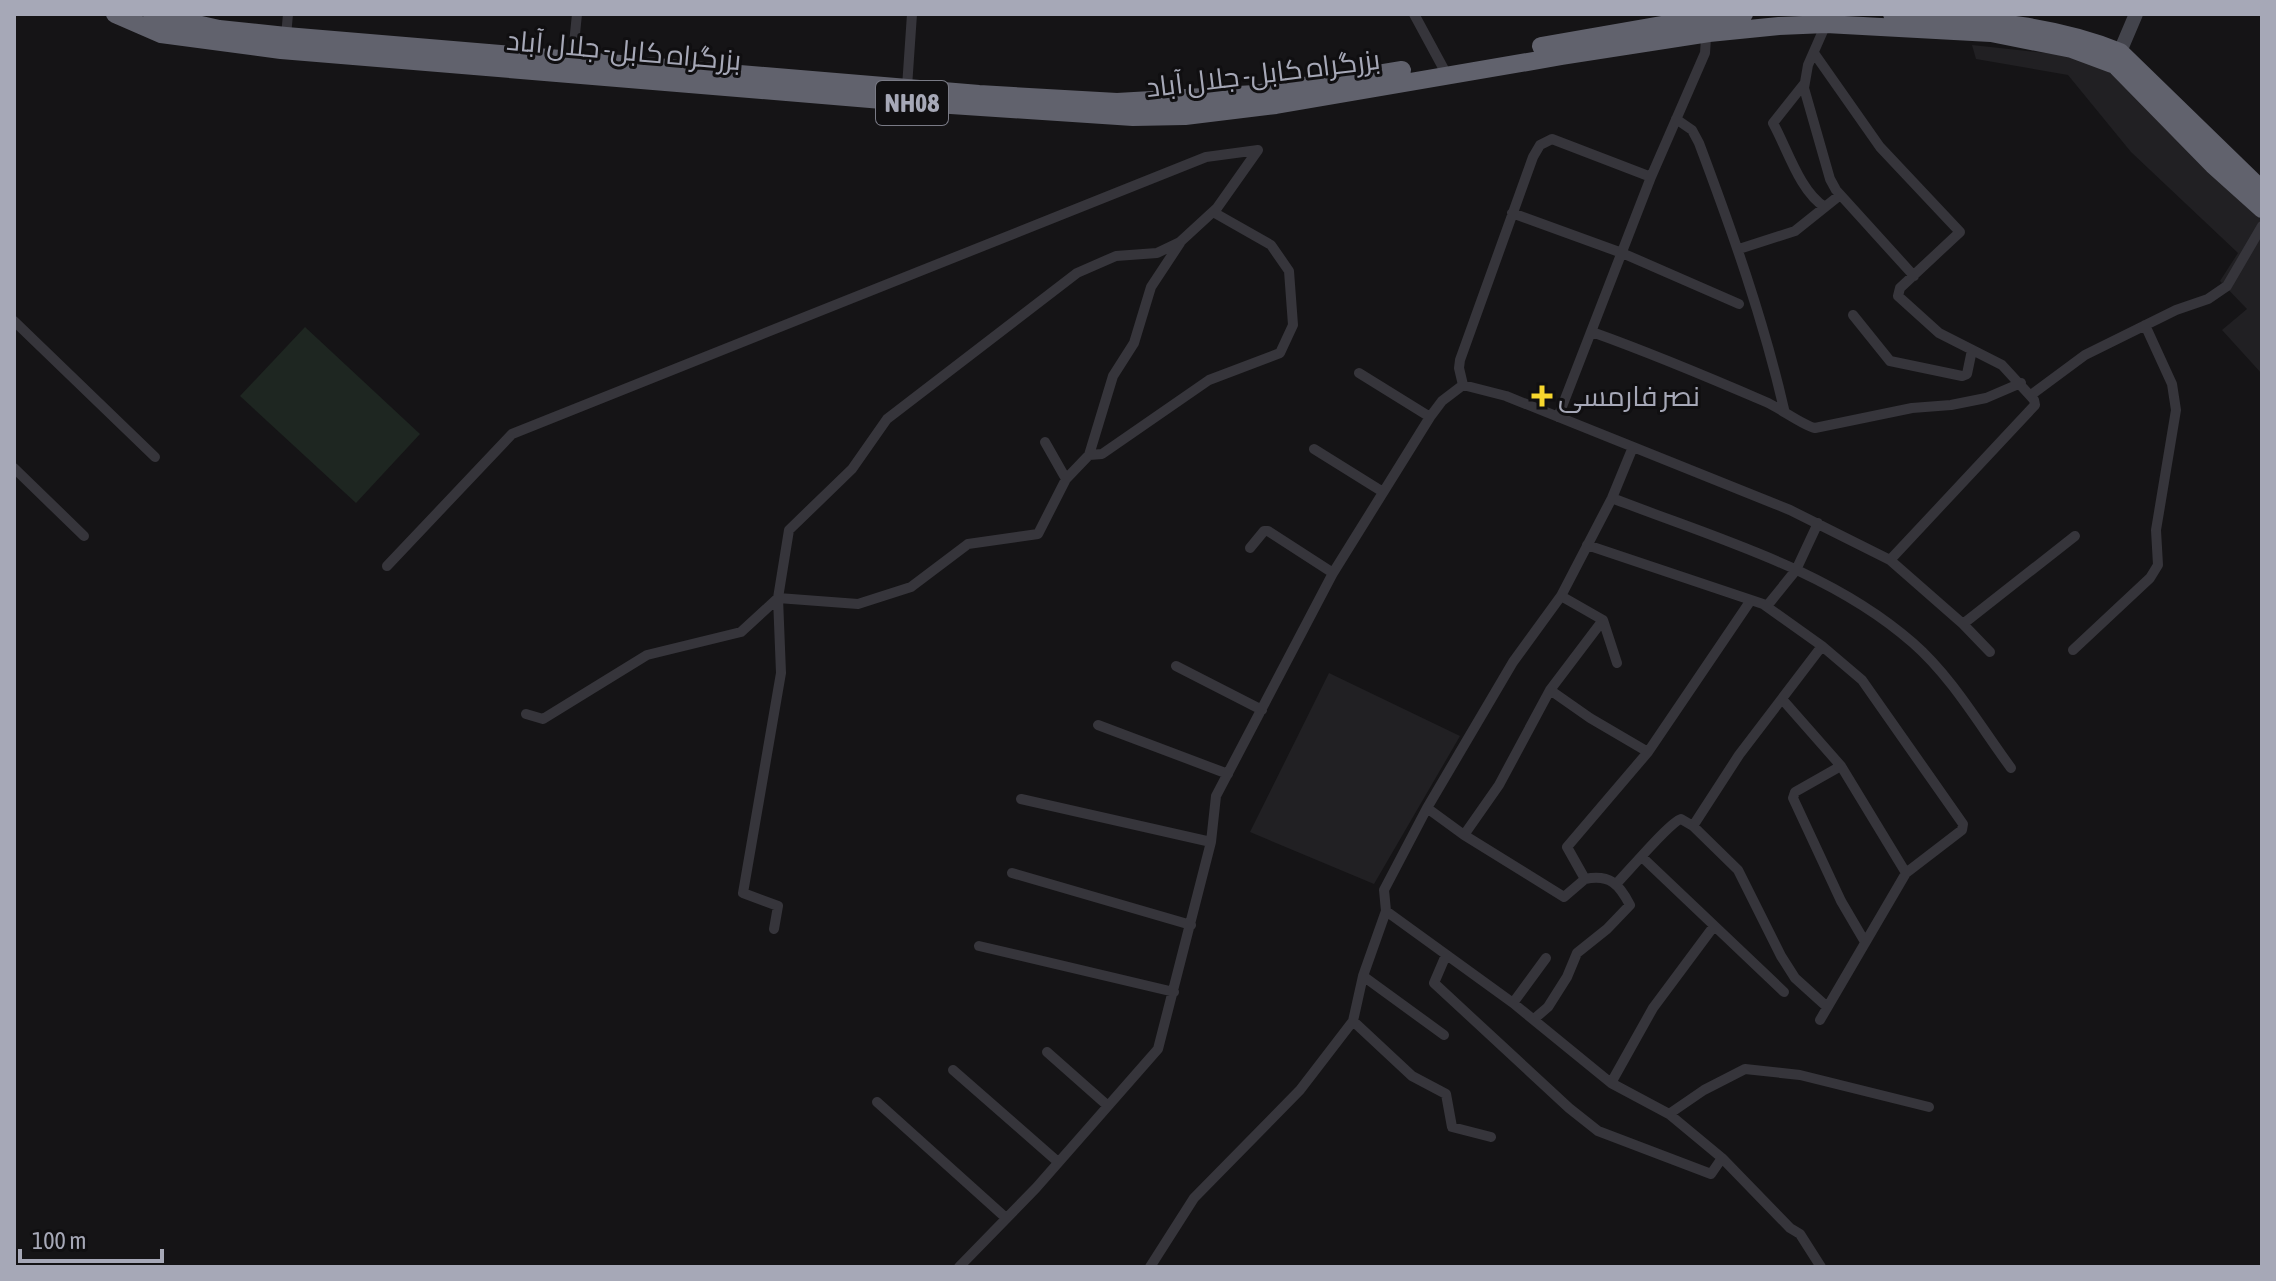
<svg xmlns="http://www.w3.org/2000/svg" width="2276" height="1281" viewBox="0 0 2276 1281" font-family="'Asap Condensed',Cairo,sans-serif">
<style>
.built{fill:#212023}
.green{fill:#1e2621}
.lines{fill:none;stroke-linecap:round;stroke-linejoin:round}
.street{stroke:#36353b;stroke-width:10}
.secondary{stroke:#43444c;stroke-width:14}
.highway{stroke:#61626d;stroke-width:18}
.poi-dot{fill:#f6d62d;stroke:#100f11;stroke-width:3}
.labels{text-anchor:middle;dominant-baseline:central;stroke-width:6;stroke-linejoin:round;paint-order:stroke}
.shield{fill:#100f11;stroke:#797a85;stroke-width:2}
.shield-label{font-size:26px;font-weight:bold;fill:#a6a8b7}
.street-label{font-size:28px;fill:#a6a8b7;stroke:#100f11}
.poi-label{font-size:28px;fill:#a6a8b7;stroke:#100f11;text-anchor:start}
</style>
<rect width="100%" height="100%" fill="#151416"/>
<!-- built -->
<path class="built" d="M1972,45l102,11 30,13 23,16 81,85 54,50v154l-40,-44 25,-21 -27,-28 18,-28 -107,-101 -63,-77 -92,-16z
M1329,673l131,63 -86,148 -124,-52z"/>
<!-- green -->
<path class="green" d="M305,327l115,107 -64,69 -116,-107z"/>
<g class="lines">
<!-- street -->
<path class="street" d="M1414,14l33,61
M1826,24l-18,41 -4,23 26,91 6,11 78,86
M286,36l2,-22
M1814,53l66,94 80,85 -60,56 -2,8 41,37 63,32 32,35 1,5 -145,155
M572,63l5,-49
M1804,84l-31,39c14,25 27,69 52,84
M907,87l5,-73
M1676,119l16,11 7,13c33,88 64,175 85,266
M1512,213l110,40 117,51
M1739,249l56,-18 45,-36
M1853,315l37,46 72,15 5,-2 5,-24
M14,321l141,136
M1592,332c59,21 116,45 174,70 14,6 38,24 49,26l97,-20 39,-3 35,-7 35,-15
M1359,373l71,44
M1463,385l-4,-17 1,-8 73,-203 7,-12 12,-6 99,38
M2031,395l54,-40 91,-45 32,-11 19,-13 35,-60
M1558,417l93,-240 54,-124 1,-15 3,-5
M1314,449l69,43
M1089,455l13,-1 107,-74 71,-27 13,-28 -4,-54 -18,-26 -58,-33
M14,468l70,68
M1066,479l23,-24 24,-79 21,-33 17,-56 29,-44
M1612,498c102,40 217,71 301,145 39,34 67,83 98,125
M1587,545l176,59 59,42 40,34 101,144 -1,6 -56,43 -86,147
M1250,548l14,-17h4l65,42
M387,566l125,-132 694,-277 52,-7 -41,58 -37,34 -23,11 -41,3 -39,17 -190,146 -35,50 -63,61 -11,68 -37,34 -94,23 -104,64 -17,-5
M1561,596l42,24 14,43
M1767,606l29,-36 22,-47
M1963,624l112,-88
M2073,650l77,-72 8,-13 -2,-35 20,-120 -4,-26 -27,-59
M1176,666l86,44
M1550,690l40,28 58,34
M1782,699l59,67 65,107
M1098,725l130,49
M1841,766l-46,26 -2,6 48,103 24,41
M1021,799l190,43
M1427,808l37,27 100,62 21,-18 -18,-32 81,-95 103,-152
M1693,826l46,-71 83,-109
M1464,835l35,-50 51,-95 53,-70
M1643,858l141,134
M1012,873l179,52
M1617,883c12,-12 53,-61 64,-64l12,7 45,44 43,86 14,22 31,28
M1386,911l127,92 98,80 58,31 53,44 68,70 10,6 21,33
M774,929l4,-23 -35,-13 38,-220 -3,-75 80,6 53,-17 57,-43 70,-10 28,-55 -21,-37
M979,946l195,46
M1446,955l-12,28 135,125 29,23 113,43 11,-16
M1363,976l81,59
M1513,1003l33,-45
M1534,1019l14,-12 19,-30 10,-24 30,-24 23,-24c-11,-21 -20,-31 -45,-26
M1353,1021l59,55 34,18 6,33 39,10
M1047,1052l61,54
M953,1070l105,92
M1611,1083l42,-75 61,-82
M877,1102l129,116
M1669,1114l35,-24 41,-21 55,6 129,32
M959,1267l77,-79 122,-139 53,-207 5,-46 117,-223 97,-156 12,-16 21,-16 43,11 284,114 100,50 73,64 27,28
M1150,1267l44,-69 106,-108 53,-69 10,-45 23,-65 -2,-21 43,-82 86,-146 48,-66 51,-98 21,-51"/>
<!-- secondary -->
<path class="secondary" d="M2116,61l20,-47"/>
<!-- highway -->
<path class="highway" d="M115,14l46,20 120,16 625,52 227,15 52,-1 91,-11 286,-49 147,-23 70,-7 47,-2 165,9 81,16 43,16 98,100 49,44
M152,14l67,15 67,7 693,58 138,8 138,-8 147,-24
M1892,14c78,6 155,8 228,38l142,138
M1541,46l149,-26 54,-6"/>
</g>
<!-- markers -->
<path class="poi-dot" d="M1538 384h8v8h8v8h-8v8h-8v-8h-8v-8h8z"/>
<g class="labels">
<!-- shield labels -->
<rect class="shield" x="876" y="81" width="72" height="44" rx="6"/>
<g class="shield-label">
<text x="912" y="103">NH08</text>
</g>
<!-- street labels -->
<g class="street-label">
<text transform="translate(624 50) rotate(5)">بزرگراه کابل- جلال آباد</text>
<text transform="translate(1263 73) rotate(-7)">بزرگراه کابل- جلال آباد</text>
</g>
<!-- poi labels -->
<g class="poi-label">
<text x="1558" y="396">نصر فارمسی</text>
</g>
</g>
<!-- border -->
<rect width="2276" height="1281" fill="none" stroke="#a6a8b7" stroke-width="32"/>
<!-- scale -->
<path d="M20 1249v12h142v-12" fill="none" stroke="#a6a8b7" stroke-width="4"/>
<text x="32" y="1249" font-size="24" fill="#a6a8b7" stroke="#100f11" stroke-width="6" paint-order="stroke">100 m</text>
</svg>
